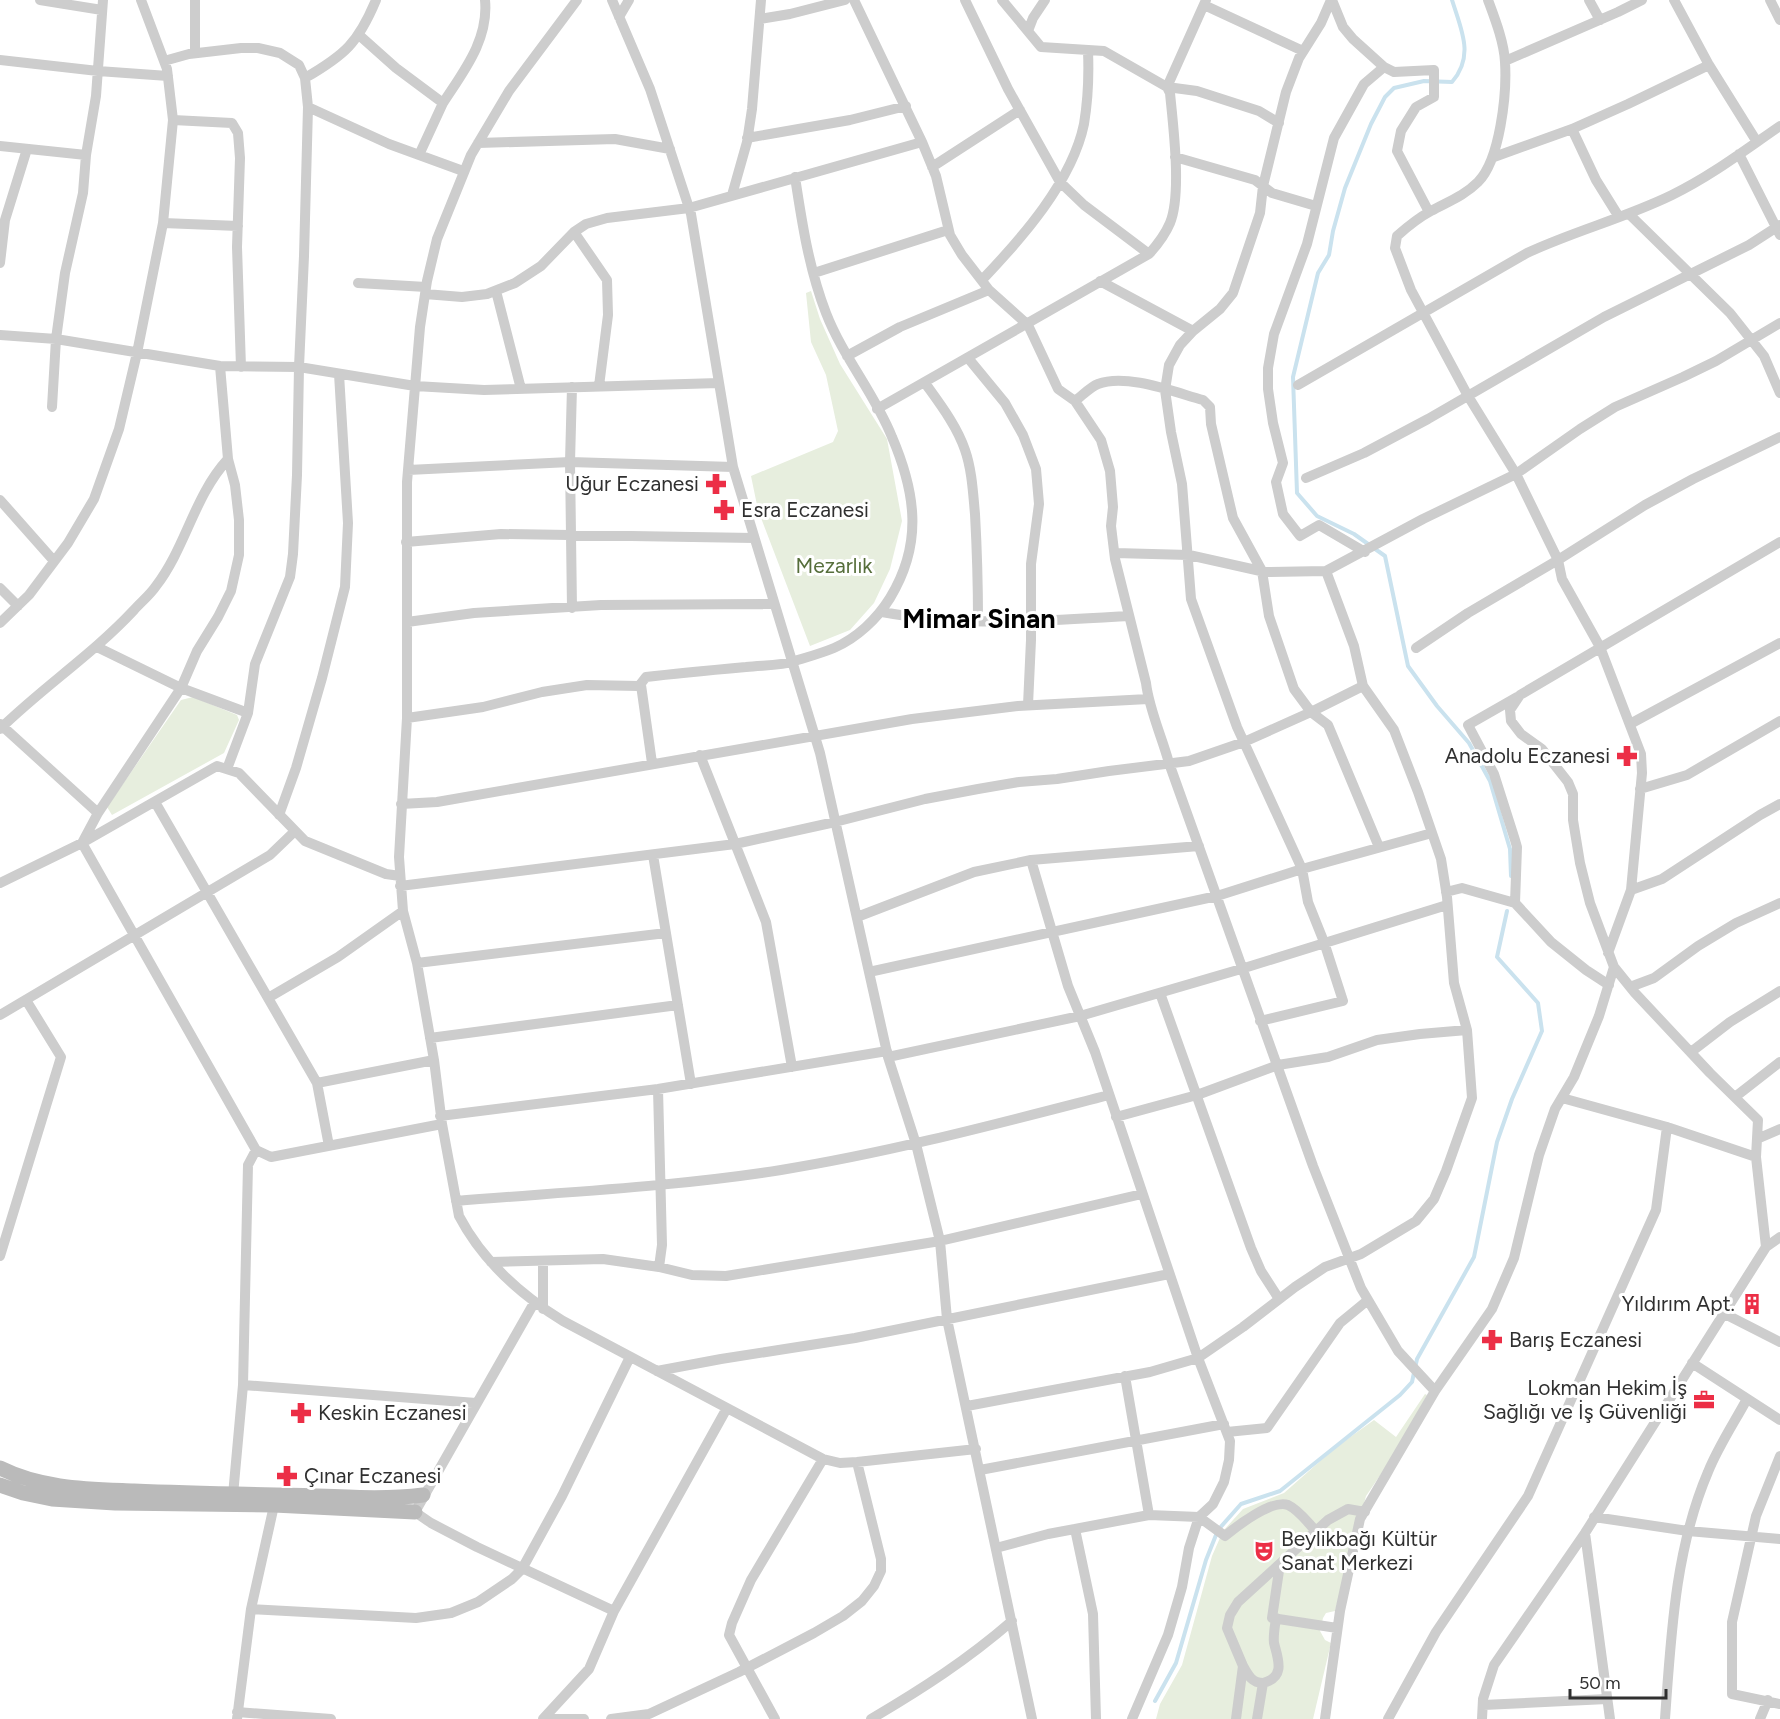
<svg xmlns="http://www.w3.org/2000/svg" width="1780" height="1719" font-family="Figtree,sans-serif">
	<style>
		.green { fill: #e7eede }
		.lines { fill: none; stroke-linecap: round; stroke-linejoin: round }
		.stream { stroke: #cae2ee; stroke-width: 4 }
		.street { stroke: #cdcdcd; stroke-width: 10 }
		.secondary { stroke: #bababa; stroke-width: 15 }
		.labels { text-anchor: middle; stroke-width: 6; stroke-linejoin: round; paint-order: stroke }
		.poi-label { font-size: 21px; fill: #303030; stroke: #fff; text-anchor: start }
		.park-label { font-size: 21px; fill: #566e3b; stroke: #fff }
		.district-label { font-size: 27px; font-weight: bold; fill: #000; stroke: #fff }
	</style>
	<rect width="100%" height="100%" fill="#fff"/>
	<!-- green -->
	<path class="green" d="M811,291L820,319L840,364L887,439L902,521L890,569L874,603L850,630L810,646L758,510L751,476L833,442L838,431L826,375L811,342L806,293Z
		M193,697L237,715L239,720L224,753L112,815L107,807L181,700Z
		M1425,1394L1427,1395L1396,1452L1366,1496L1335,1611L1326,1613L1323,1618L1320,1631L1325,1640L1331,1643L1313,1719H1156L1160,1704L1182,1665L1212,1556L1223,1531L1243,1509L1284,1493L1335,1448L1374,1420L1396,1437Z"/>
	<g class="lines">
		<!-- stream -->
		<path class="stream" d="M1452,0C1461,29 1475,56 1452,82L1424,81L1394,88L1385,97L1371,124L1345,188L1333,231L1329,255L1318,273L1293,377L1297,493L1317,516L1354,534L1385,556L1408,666L1437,706L1469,743L1490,781L1510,849L1511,876
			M1155,1701L1176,1663L1206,1560L1218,1530L1241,1504L1280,1491L1400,1395L1412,1382L1417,1359L1474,1257L1497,1142L1512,1099L1542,1031L1538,1003L1497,957L1507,911"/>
		<!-- street -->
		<path class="street" d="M40,0L102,10
			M195,0V53
			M577,0L509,91L471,155L437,239L427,281L420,327L407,482V718L399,857L403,911L417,963L434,1060L442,1124L459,1216C482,1260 521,1295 563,1321L823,1459L840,1463L857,1462L976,1449
			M612,0L650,89L691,214L733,467L820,753L888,1057L916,1144L940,1241L947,1319L1032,1719
			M854,0L922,142
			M965,0L1008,89L1060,182L1084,205L1149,254
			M1002,0L1041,47L1104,51L1167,87L1197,91L1259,111L1279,123
			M1332,0L1343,27L1353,39L1384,67
			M1488,0C1495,19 1504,42 1505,62C1507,94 1500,160 1478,182C1464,196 1447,202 1431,211C1418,218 1407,227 1397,236L1395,248L1411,290L1468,396L1516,474L1558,560L1562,579L1600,647L1641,754L1642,773L1631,890L1608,953
			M1589,0L1600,20
			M1674,0L1709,65L1757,142
			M1770,0L1780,20
			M1204,5L1303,51
			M619,17L629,0
			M760,19L790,14L845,0
			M1028,31L1033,18L1045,0
			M359,35L396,68L443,103L419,155
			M0,60L98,71L168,76
			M164,61L189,54L241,48H258L280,53L299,65L305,78L308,107L304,256L299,367L297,475L293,554L290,577L255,664L248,713L227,769
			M1505,61L1618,12L1642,0
			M305,78C345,55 358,43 376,0
			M443,103C463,72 489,40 485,0
			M308,107L389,144L463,171
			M173,120L232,123L238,133L240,158L237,247L241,367
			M1572,129L1596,180L1619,217
			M747,138L850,120L906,106
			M478,143L615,139L670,149
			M0,146L86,155
			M1739,154L1780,235
			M1175,157L1255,180L1272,193L1316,206
			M1494,157L1572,129L1628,104L1709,65
			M932,167L1020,110
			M732,195L747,142L752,109L761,0
			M1629,214L1730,313L1764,356L1780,393
			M163,223L238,226
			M574,232L607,280L608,315L599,386
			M0,263L5,220L27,149
			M814,273L948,230
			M982,280C1021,239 1072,182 1084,124C1088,100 1089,75 1088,51
			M1100,281L1193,331
			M358,283L426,287
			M496,291L521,389
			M425,294L462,297L487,294L515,283L541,266L574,232L586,224L607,218L689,208L922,142L936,176L950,235L962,255L989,290L1028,325L1058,389L1075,401L1101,440L1110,471L1113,507L1111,526L1115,559L1146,683C1149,709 1162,737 1169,763L1313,1166L1361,1288L1398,1351L1435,1391
			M0,335L56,339L220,366L299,367L415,386L484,390L719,383
			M847,356L900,327L989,290
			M968,358L1005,403L1023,435L1036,469L1039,504L1031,564V640L1028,705
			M925,383C940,404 957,426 965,450C972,470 973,493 975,514C977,550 978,585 978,620
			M1298,385L1527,253C1574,231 1625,218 1672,195C1711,176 1745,150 1780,126
			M572,387L570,462L572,608
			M1075,401C1082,396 1090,387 1098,384C1126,373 1174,392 1203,400L1210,407L1211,424L1233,518L1262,571L1269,616L1294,689L1311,712L1328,725L1379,847
			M52,407L56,339L65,273L83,193L86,155L96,96L103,0
			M877,409L1149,254C1158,244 1165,235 1170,223C1182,194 1173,125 1170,93L1167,87L1206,0
			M408,470L570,462L733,467
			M1306,478L1364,453L1428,419L1604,317L1749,245L1780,225
			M0,500L54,561
			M406,542L501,534L754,538
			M1365,552L1319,525L1300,536L1283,514L1276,482L1283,463L1273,423L1268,389V368L1274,334L1307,244L1334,138L1364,84L1384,67L1394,72L1434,70V97L1416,107L1401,131L1397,151L1429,212
			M1115,553L1189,555L1265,572L1326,571L1423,519L1516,474L1580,429L1615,407L1683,377L1716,361L1780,323
			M0,588L18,606
			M882,612C963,627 1047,621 1129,616
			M407,622L474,613L601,605L774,604
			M0,623L29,595L68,543L94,499L119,429L137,353L163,223L173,120L167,69L141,0
			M97,647L181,688L248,713
			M1416,648L1468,613L1558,560L1645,505L1693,479L1780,437
			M641,685L652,763
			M407,718L483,707L542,692L587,685L639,686L646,677C680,673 713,670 746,667C762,665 780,666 795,661C808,657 822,653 834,648C857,638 877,619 890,598C923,544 916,493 892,437C875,394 843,357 826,313C809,269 802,223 795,177
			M0,724L98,813
			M1630,724L1780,643
			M0,729C43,687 93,654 134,610C141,602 150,595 156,586C186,547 194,496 228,459
			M700,755L766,922L792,1067
			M1640,789L1687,775L1780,721
			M155,802L317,1083L329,1146
			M401,804L437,802L912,719L1018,706L1148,699
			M279,815L296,768L322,678L345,587L348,523L339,374
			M82,843L256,1150L271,1157L442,1124
			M82,843L98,813L181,688L197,651L218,617L231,591L239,555V520L235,485L228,459L220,366
			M653,855L691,1084
			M1031,860L1199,846
			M0,883L82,843L217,766L239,773L305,841L386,874L400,876
			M400,886L735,844L835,822L925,799L978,789L1019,782L1057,779L1109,771L1189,761L1244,742L1311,712L1363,686
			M1631,890L1662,879L1760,815L1780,804
			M1446,892L1462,888L1515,903L1551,942L1586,970L1609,985
			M1515,903L1517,847L1515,840L1494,774L1468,725L1517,697
			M857,917L974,872L1031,860L1068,986L1095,1052L1198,1358L1230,1441L1229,1460L1224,1482L1213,1504L1199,1517L1189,1548L1182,1587L1168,1635L1132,1719
			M417,963L666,933
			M869,972L1217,896L1302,869L1432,833
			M1630,987L1654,978L1698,946L1736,923L1780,903
			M1160,993L1251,1248L1261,1271L1279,1299
			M268,998L338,957L403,911
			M0,1015L270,855L295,831
			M1260,1021L1343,1001L1324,942L1308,902L1302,869L1237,727L1191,599L1182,484L1171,432L1165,390L1169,365L1180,345L1193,331L1220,309L1233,293L1260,213L1263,186L1286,92L1299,58L1321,23L1331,0
			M430,1038L678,1005
			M1691,1052L1730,1022L1780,991
			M888,1057L1080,1016L1241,969L1447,905
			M317,1083L434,1060
			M658,1089L662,1245L659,1267
			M1735,1097L1780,1062
			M1562,1098L1667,1127L1756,1157
			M440,1116L658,1089L887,1051
			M1116,1117L1197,1095L1278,1065L1328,1057L1377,1040L1420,1034L1467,1030
			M1757,1139L1780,1129
			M456,1201C564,1192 673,1187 781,1170C892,1152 1000,1123 1109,1095
			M1766,1247L1756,1157L1758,1120L1710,1073L1635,993L1614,967L1590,903L1580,863L1573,820V794L1568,782L1542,749L1521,734L1511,721L1510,710L1520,695L1780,542
			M0,1256L61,1057L26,1000
			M543,1261V1309
			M491,1262L603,1259L659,1267L692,1275L726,1276L940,1241L1142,1194
			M534,1303L415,1512L431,1523L477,1547L614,1611
			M1723,1313L1780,1342
			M1692,1363L1780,1420
			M657,1371L721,1359L855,1338L1169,1274
			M1125,1376L1149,1515
			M243,1385L476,1403
			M967,1406L1150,1372L1198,1358L1243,1327L1295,1287L1325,1267L1361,1254L1416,1221L1434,1199L1446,1171L1472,1098L1467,1030L1454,983L1447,897L1441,859L1418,792L1394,730L1363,686L1354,646L1326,571
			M1227,1432L1267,1428L1340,1323L1368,1300
			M1780,1456L1756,1516L1732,1622V1694L1780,1704
			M980,1470L1224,1424
			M233,1495L243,1385L248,1165L256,1150
			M1594,1517L1688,1531L1780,1539
			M1075,1529L1093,1614L1096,1719
			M1585,1533L1610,1719
			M996,1548L1048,1534L1149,1515L1199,1517L1225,1536C1237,1526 1272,1499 1288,1505C1299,1510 1308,1523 1316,1531
			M1280,1564L1272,1618L1337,1628
			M251,1609L416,1618L451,1613L478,1602L512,1579L522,1569L562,1496L630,1357
			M1243,1666C1248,1675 1252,1683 1263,1683L1257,1719
			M1263,1683C1286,1677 1278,1659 1274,1643C1273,1635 1275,1626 1276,1618
			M1483,1705L1607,1699
			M237,1712L331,1719
			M237,1719L251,1609L275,1501
			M543,1719L589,1669L614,1611L727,1408
			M543,1719H584
			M611,1719L649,1714L739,1672L814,1633L843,1616L862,1601L874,1586L881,1571V1559L857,1462
			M775,1719L729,1635L732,1623L751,1580L823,1459
			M871,1719C922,1689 967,1660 1012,1621
			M1236,1719L1243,1666L1227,1628L1230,1615L1238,1602L1328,1520L1348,1509L1365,1512
			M1325,1719L1340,1611L1360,1519L1435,1391L1492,1309L1514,1258L1539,1155L1555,1109L1574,1077L1599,1016L1614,967
			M1388,1719L1436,1632L1528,1496L1656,1210L1667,1127
			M1482,1719L1483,1699L1494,1665L1585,1533L1766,1247L1780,1237
			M1665,1719C1671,1636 1675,1549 1708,1472C1718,1447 1734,1423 1747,1399
			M1760,1719L1768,1700"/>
		<!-- secondary -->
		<path class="secondary" d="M0,1468C42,1489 88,1489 134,1491C182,1493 229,1494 276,1495C326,1495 374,1501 423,1495
			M0,1485L23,1493L52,1499L115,1503L274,1505L415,1512"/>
	</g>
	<!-- icons -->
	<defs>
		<symbol id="pharmacy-bare" viewBox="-9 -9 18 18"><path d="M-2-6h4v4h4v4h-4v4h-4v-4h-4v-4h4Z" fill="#ec2e46" stroke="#fff" stroke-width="2.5" paint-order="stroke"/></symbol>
		<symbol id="building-bare" viewBox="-9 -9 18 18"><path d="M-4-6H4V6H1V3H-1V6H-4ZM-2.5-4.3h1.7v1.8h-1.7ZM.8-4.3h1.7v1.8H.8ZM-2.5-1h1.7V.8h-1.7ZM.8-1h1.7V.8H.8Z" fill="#ec2e46" stroke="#fff" stroke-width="2.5" paint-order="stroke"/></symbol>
		<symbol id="office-bare" viewBox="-9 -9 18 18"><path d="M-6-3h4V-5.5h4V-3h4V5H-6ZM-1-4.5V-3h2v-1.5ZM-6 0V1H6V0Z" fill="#ec2e46" stroke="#fff" stroke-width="2.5" paint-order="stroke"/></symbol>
		<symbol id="theatre-bare" viewBox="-9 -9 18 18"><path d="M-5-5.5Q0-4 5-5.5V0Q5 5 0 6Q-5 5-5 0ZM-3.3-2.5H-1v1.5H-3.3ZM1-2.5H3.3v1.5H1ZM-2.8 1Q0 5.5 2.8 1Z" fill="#ec2e46" stroke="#fff" stroke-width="2.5" paint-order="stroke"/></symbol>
	</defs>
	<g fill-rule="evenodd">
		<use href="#pharmacy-bare" x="701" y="469" width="30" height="30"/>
		<use href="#pharmacy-bare" x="709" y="495" width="30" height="30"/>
		<use href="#pharmacy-bare" x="1612" y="741" width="30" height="30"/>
		<use href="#building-bare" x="1737" y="1289" width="30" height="30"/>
		<use href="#pharmacy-bare" x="1477" y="1325" width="30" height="30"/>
		<use href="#office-bare" x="1689" y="1385" width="30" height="30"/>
		<use href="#pharmacy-bare" x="286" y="1398" width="30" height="30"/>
		<use href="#pharmacy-bare" x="272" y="1461" width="30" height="30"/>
		<use href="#theatre-bare" x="1249" y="1536" width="30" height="30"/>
	</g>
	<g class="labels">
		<!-- poi labels -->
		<g class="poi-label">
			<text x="699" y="491" text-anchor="end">Uğur Eczanesi</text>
			<text x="741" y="517">Esra Eczanesi</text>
			<text x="1610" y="763" text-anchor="end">Anadolu Eczanesi</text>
			<text x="1735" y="1311" text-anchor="end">Yıldırım Apt.</text>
			<text x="1509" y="1347">Barış Eczanesi</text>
			<text x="1687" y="1395" text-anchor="end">Lokman Hekim İş<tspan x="1687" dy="24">Sağlığı ve İş Güvenliği</tspan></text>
			<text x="318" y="1420">Keskin Eczanesi</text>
			<text x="304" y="1483">Çınar Eczanesi</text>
			<text x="1281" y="1546">Beylikbağı Kültür<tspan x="1281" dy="24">Sanat Merkezi</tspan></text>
		</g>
		<!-- park labels -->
		<g class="park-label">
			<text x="834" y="573">Mezarlık</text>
		</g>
		<!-- district labels -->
		<g class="district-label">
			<text x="979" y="628">Mimar Sinan</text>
		</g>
	</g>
	<!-- scale -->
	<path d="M1570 1689v9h96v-9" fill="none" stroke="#303030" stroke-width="3"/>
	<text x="1579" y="1689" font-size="18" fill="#303030" stroke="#ffffff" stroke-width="4.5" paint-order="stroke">50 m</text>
</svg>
